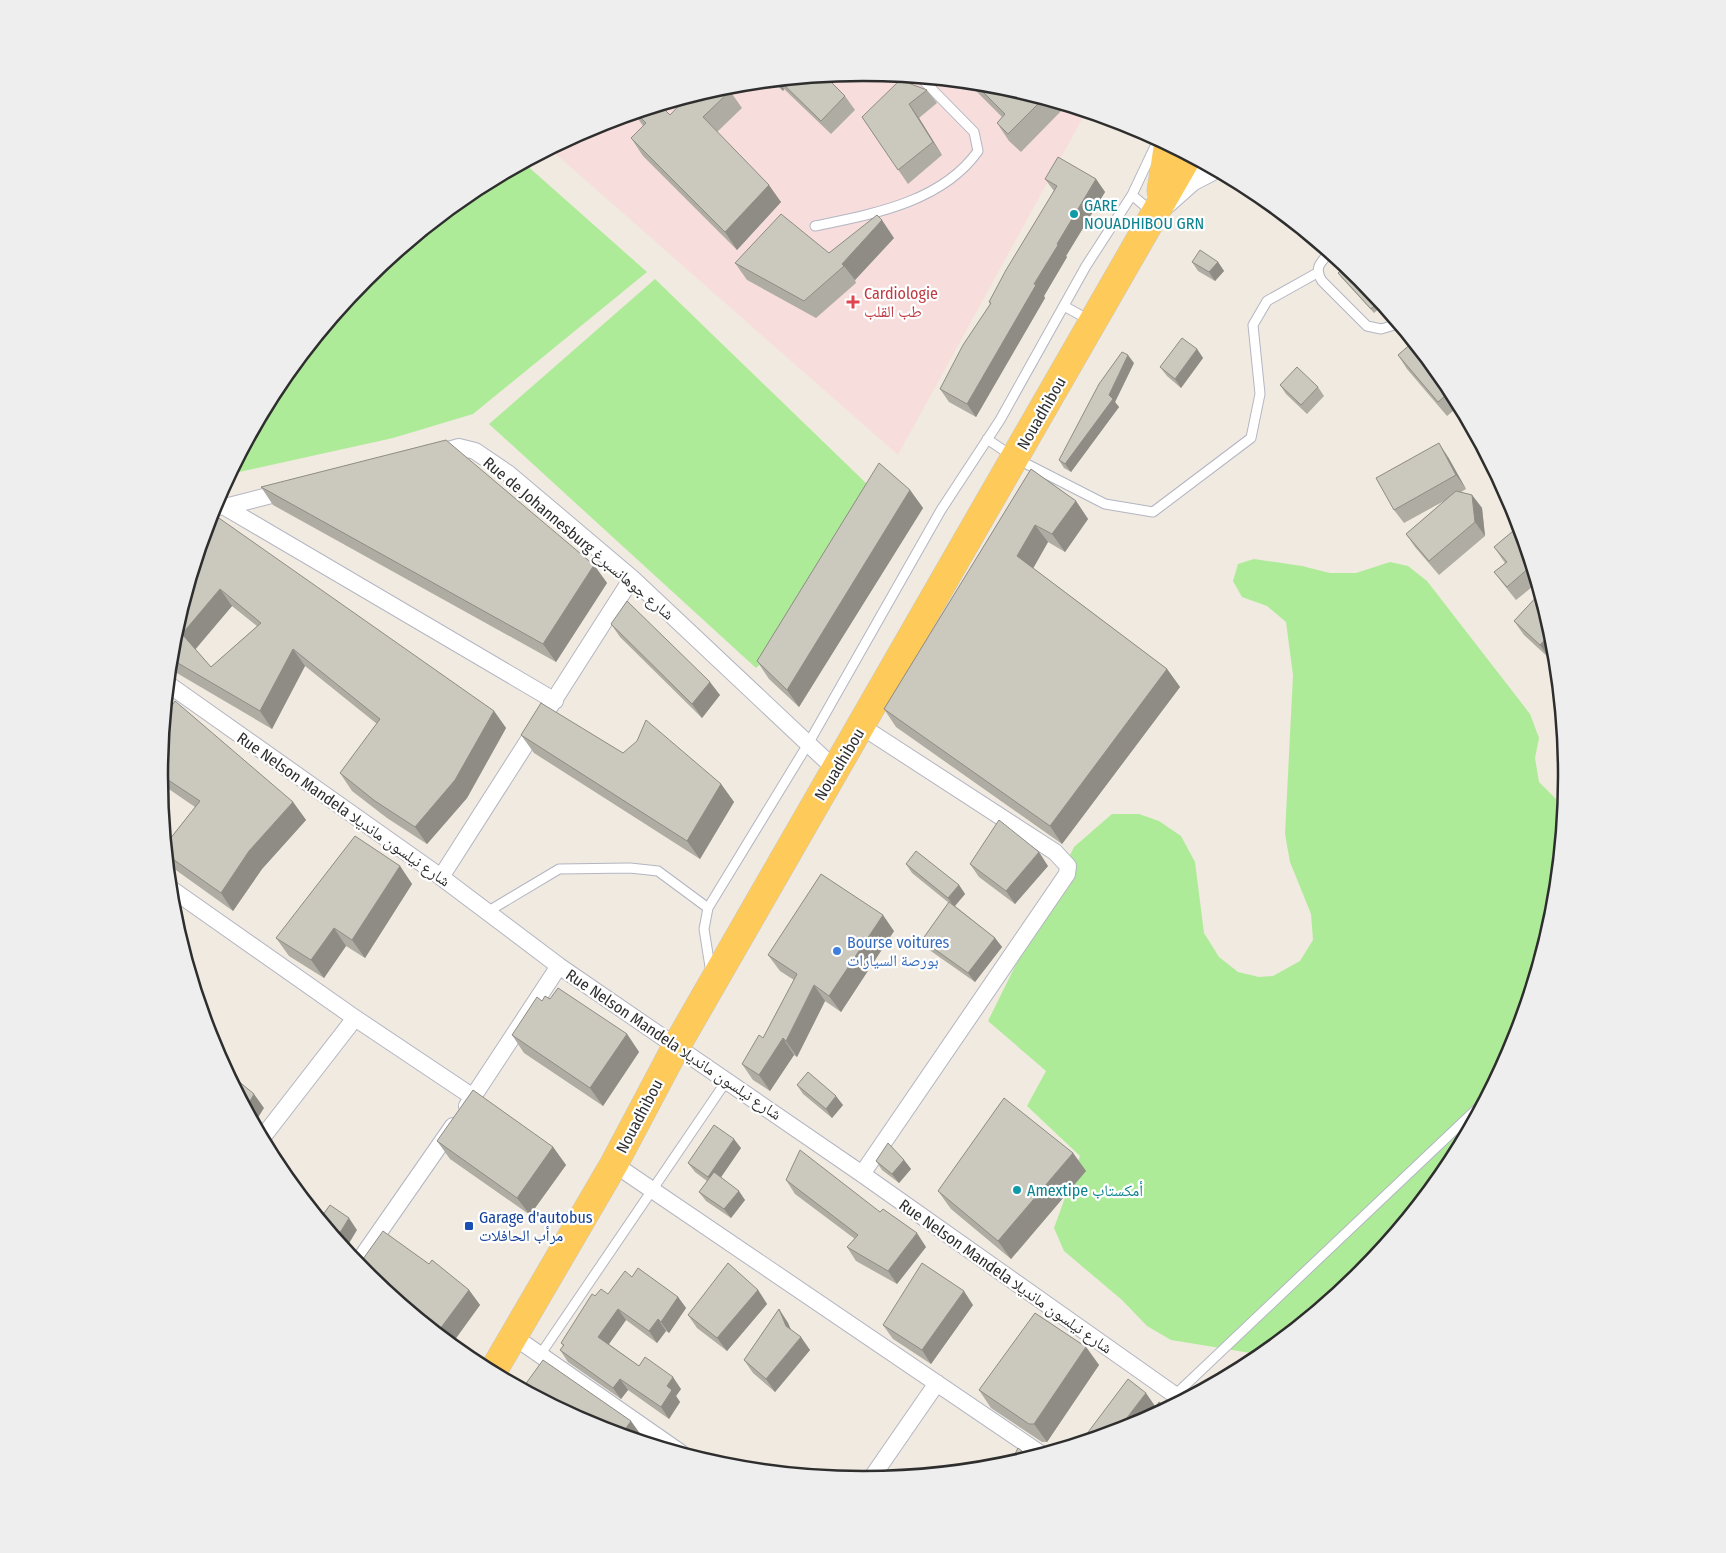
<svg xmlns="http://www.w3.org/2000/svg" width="1726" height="1553" font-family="'Fira Sans Condensed','Noto Naskh Arabic',sans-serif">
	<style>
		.medical { fill: #f7dedd }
		.green { fill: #aeeb98 }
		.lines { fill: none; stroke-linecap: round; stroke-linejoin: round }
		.service-casing { stroke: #b3b5c2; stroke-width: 11 }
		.minor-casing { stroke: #b3b5c2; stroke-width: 18 }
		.secondary-casing { stroke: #b3b5c2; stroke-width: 26 }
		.trunk-casing { stroke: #c9c9c9; stroke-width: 29 }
		.service { stroke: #fff; stroke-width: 9 }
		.minor { stroke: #fff; stroke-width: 16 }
		.secondary { stroke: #fff; stroke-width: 24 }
		.trunk { stroke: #feca59; stroke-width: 28 }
		.wall { fill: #afaca3; fill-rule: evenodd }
		.shaded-wall { fill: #8e8c85 }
		.building { fill: #cbc8be; stroke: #8e8c85; fill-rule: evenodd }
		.culture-dot { fill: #0f9aa8; stroke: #fff; stroke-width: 2 }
		.health-dot { fill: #e0444e; stroke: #fff; stroke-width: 2 }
		.shop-dot { fill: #3f7fe0; stroke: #fff; stroke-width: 2 }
		.transit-dot { fill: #1a4fb4; stroke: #fff; stroke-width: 2 }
		.labels { text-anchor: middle; stroke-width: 4.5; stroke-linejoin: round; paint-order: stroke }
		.culture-label { font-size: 16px; fill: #0d838f; stroke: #fff; text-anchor: start }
		.health-label { font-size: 16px; fill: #be3a42; stroke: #fff; text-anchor: start }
		.street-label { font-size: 16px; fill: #2e2e2e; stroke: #fff }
		.shop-label { font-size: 16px; fill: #366cbe; stroke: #fff; text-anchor: start }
		.transit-label { font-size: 16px; fill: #164399; stroke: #fff; text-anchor: start }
		.rim { fill: none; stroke: #2e2e2e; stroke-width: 2.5 }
	</style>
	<rect width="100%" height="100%" fill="#f0eae0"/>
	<!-- medical -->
	<path class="medical" d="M863,73L1001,86L1086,112L898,455L550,149L594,126L726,86Z"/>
	<!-- green -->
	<path class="green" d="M524,163L647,272L473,414L393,438L230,474L278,385L365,278L472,191Z
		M655,279L868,485L767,658L756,668L489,424Z
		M1254,559L1302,566L1330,573H1356L1390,562L1408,566L1427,581L1530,714L1539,738L1535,758L1539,782L1564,807L1553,914L1513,1046L1448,1168L1361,1275L1263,1355L1171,1340L1147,1326L1122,1300L1064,1251L1054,1228L1080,1156L1027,1106L1046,1071L988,1021L1074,847L1112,814H1139L1159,821L1181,836L1195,862L1204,933L1219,957L1238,972L1259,977L1273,976L1300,961L1313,940L1311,914L1290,862L1285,834L1293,675L1286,622L1267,606L1242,597L1233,581L1238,564Z"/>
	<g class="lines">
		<defs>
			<path id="service" d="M1132,195L1152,212
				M815,226C873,214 942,202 978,151L974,132L921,78
				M1329,253C1320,263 1314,268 1322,281L1367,326L1381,329L1398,324
				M1064,306L1091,321
				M987,439L1015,458L1105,504L1153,512L1251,438L1260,394L1253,325L1267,301L1317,273
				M487,912L559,869L630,868L658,871L708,908
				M711,973L704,929L708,908L808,744L941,510L1000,420L1086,266L1132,195L1157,142
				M540,1355L727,1080
				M1175,1395L1483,1103"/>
			<path id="minor" d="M434,454L459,447L475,451L509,474L632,578L835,769
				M213,506L225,507L287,491
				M225,507L555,701
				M168,684L441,877L559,966L862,1174L1182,1400
				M861,726L1055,852L1068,866L1067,874L862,1174
				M441,877L632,578
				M170,888L355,1018L473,1097
				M467,1106L559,966
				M262,1138L355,1018
				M614,1164L1041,1454
				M357,1264L453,1126
				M513,1336L681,1453
				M870,1480L937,1383"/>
			<path id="secondary" d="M1165,202L1191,179L1212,168"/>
			<path id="trunk" d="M1161,191L1168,145
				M492,1373L614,1164L677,1045L1188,156"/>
		</defs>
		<!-- service casing -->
		<use href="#service" class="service-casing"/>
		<!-- minor casing -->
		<use href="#minor" class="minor-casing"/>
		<!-- secondary casing -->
		<use href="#secondary" class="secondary-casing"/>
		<!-- trunk casing -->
		<use href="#trunk" class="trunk-casing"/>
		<!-- service -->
		<use href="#service" class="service"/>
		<!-- minor -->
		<use href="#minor" class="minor"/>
		<!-- secondary -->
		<use href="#secondary" class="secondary"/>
		<!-- trunk -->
		<use href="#trunk" class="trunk"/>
	</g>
	<!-- wall -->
	<path class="wall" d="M825,76L845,96L855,110L831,134L784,89L783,91L772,81Z
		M968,83L1001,86L1066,106L1021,152L1009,141L997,123L1002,117Z
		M927,90L937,103L919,118L942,155L908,184L862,117Z
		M730,91L742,108L717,132L781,202L737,250L643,156L631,138L643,126L635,114L661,106L670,115Z
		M1045,179H1096L1105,192L1066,256L1067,257L1044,296L1045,298L976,417L949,402L940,389L990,304L989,302L1054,191Z
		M894,238L855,280L856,283L816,318L747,280L735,263L829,253Z
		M1192,262H1218L1224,271L1215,281L1198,271Z
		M1338,273L1361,279L1383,305L1374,313L1342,278Z
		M1197,349L1203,358L1181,388L1167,376L1160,367Z
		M1398,355L1449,386L1459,406L1447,416L1407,369Z
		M1134,363L1115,402L1119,407L1071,472L1064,468L1059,460Z
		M1280,385L1318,387L1324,396L1307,414L1286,394Z
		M1448,457L1466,489L1461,492L1472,495L1482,508L1485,536L1439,575L1415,547L1406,534L1444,501L1404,523L1394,510Z
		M1031,469L1076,501L1088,519L1065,552L1048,542L1033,568L1167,669L1180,687L1062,844L896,727L884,709Z
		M261,487L594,565L607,583L556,662L273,505Z
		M910,490L923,508L799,707L769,679L757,661Z
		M1519,526L1537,583L1516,600L1504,585L1494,572L1505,563L1494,547Z
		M206,530L494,711L506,728L467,798L427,844L387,818L352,791L340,773L377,724L305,666L272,729L170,669L173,639ZM232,606L257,626L211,667L195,649Z
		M1540,593L1550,659L1524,635L1514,621Z
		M611,624L720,695L702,718L620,637Z
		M165,716L293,802L306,820L262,869L233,911L173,868L167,861L166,844L195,807L160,783L159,776Z
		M521,735L623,753L721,784L734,802L700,859L534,753Z
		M906,864L959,885L965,894L955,906L995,938L1002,947L975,982L928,949L922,940L949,903L912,873Z
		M970,864L1048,866L1015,904L979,877Z
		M400,866L412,884L365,958L346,946L324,978L289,956L276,938Z
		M894,931L841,1012L825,1001L797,1057L794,1055L770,1091L753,1080L742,1064L763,1038L794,980L780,971L768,955Z
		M550,999L627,1034L639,1052L603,1106L524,1053L512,1035L542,1001Z
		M797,1085L843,1105L832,1118L803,1094Z
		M437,1141L553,1147L566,1165L530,1215L450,1159Z
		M741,1148L721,1177L745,1200L731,1218L706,1201L699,1192L707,1181L695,1172L688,1163Z
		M1073,1153L1086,1171L1011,1259L951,1209L938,1191Z
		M904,1160L911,1169L899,1183L882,1170L876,1161Z
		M786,1180L926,1247L897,1284L856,1261L847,1247L855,1239L795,1194Z
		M429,1264L469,1290L480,1305L451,1345L365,1274L358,1266Z
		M632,1277L678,1297L686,1308L669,1333L666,1331L657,1343L626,1320L609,1344L639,1366L681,1389L676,1396L680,1402L669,1419L628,1390L621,1399L568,1362L560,1350L563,1346L561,1343L595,1296L608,1294Z
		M758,1290L767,1304L727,1351L697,1328L688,1315Z
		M973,1305L931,1364L893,1339L883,1325Z
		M779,1309L788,1323L791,1330L810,1350L775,1392L753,1373L744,1360Z
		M1086,1347L1099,1365L1047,1442H1042L991,1408L979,1390Z"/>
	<!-- shaded-wall -->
	<path class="shaded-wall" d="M776,81H778L784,89L783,91Z
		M909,104L919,118L942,155L933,142Z
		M1096,179L1105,192L1066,256L1067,257L1044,296L1045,298L976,417L967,404L1057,244Z
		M769,185L781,202L737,250L725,232Z
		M882,220L894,238L855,280L844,266L842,264Z
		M1218,262L1224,271L1215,281L1209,272Z
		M1197,349L1203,358L1181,388L1175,379Z
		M1128,355L1134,363L1115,402L1119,407L1071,472L1065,464L1109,395Z
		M1439,443L1448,457L1466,489L1456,475Z
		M910,490L923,508L799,707L787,690Z
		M1472,495L1482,508L1485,536L1475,522Z
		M1076,501L1088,519L1065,552L1052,534Z
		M1035,525L1048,542L1030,574L1017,556Z
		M594,565L607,583L556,662L543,644Z
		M220,589L232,606L194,651L182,634Z
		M1551,633L1554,639L1555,653L1550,659L1540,645Z
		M293,649L305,666L272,729L260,711Z
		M1167,669L1180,687L1062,844L1050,826Z
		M710,682L720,695L702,718L692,704Z
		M494,711L506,728L467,798L427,844L415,827Z
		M721,784L734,802L700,859L687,841Z
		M293,802L306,820L262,869L233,911L221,893L249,851Z
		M1039,852L1048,866L1015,904L1006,891Z
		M400,866L412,884L365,958L352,940Z
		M959,885L965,894L954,907L948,898Z
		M883,915L894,931L841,1012L829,996Z
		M334,928L346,946L324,978L311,960Z
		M995,938L1002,947L975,982L968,973Z
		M814,985L825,1001L797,1057L786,1041Z
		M627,1034L639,1052L603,1106L590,1088Z
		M783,1038L794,1055L770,1091L759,1075Z
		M254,1094L264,1108L254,1124L246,1108Z
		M836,1096L843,1105L832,1118L826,1109Z
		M734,1139L741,1148L715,1186L708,1177Z
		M553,1147L566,1165L530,1215L517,1198Z
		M1073,1153L1086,1171L1011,1259L998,1241Z
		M904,1160L911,1169L899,1183L892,1174Z
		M739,1191L745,1200L731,1218L724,1209Z
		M349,1218L357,1230L345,1250L336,1239Z
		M917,1233L926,1247L897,1284L888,1271Z
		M469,1290L480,1305L451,1345L437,1333Z
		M758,1290L767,1304L727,1351L717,1338Z
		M964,1291L973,1305L931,1364L922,1350Z
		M678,1297L686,1308L669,1333L661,1322Z
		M618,1309L626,1320L606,1348L598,1337Z
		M779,1309L788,1323L795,1339L786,1326Z
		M658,1319L666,1331L657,1343L649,1331Z
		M801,1337L810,1350L775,1392L766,1379Z
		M1086,1347L1099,1365L1047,1442L1034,1424Z
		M673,1377L681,1389L676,1396L680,1402L669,1419L661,1407L667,1386Z
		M620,1379L628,1390L621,1399L613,1388Z
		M1146,1393L1155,1406L1144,1421L1132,1427L1116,1432Z
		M631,1421L644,1439L642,1442L621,1435Z"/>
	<!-- building -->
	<path class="building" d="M825,76L845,96L821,121L780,81Z
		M900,80L927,90L909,104L933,142L898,170L862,117Z
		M974,83L1001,86L1043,99L1008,134L997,123L1005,114Z
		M725,86L730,91L703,117L769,185L725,232L631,138L646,123L636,113L661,106L670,115L686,98Z
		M1058,157L1096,179L1057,244L1058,245L1034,284L1036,285L967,404L940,389L963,345L991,303L989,302L1006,270L1057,186L1045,179Z
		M781,214L829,253L877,215L882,220L842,264L844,266L804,301L735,263Z
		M1200,250L1218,262L1209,272L1192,262Z
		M1346,266L1361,279L1379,301L1371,309L1338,273Z
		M1182,338L1197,349L1175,379L1160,367Z
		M1413,342L1449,386L1451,391L1438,402L1398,355Z
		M1122,352L1128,355L1109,395L1113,399L1065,464L1059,460L1099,384Z
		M1297,367L1318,387L1301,405L1280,385Z
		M446,440L594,565L543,644L261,487Z
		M1439,443L1456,475L1394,510L1376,478Z
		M879,463L910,490L787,690L757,661Z
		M1031,469L1076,501L1052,534L1035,525L1017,556L1167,669L1050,826L884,709Z
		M1456,491L1472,495L1475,522L1429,561L1406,534Z
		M216,516L494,711L455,780L415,827L375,801L340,773L380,719L293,649L260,711L171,659L173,639L206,530ZM220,589L261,623L211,667L182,634Z
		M1519,526L1531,566L1507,587L1494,572L1507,562L1494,547Z
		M1540,593L1551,633L1540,645L1514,621Z
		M627,601L710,682L692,704L611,624Z
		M175,701L293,802L249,851L221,893L167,855L166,844L200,801L159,774L165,716Z
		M541,703L623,753L637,741L646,720L721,784L687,841L521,735Z
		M999,820L1039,852L1006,891L970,864Z
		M355,836L400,866L352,940L334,928L311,960L276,938Z
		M916,851L959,885L948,898L906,864Z
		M821,874L883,915L829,996L814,985L786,1041L783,1038L759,1075L742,1064L759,1035L763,1038L797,974L768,955Z
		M949,902L995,938L968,973L922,940Z
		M558,988L627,1034L590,1088L512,1035L537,997L542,1001L545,996L550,999Z
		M225,1070L254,1094L246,1108Z
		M808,1072L836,1096L826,1109L797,1085Z
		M473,1090L553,1147L517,1198L437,1141Z
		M1004,1098L1073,1153L998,1241L938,1191Z
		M714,1125L734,1139L708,1177L688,1163Z
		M888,1143L904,1160L892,1174L876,1161Z
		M800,1150L880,1212L883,1209L917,1233L888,1271L847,1247L858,1235L786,1180Z
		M714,1172L739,1191L724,1209L699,1192Z
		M330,1205L349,1218L336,1239L320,1219Z
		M383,1231L429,1264L432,1260L469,1290L437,1333L368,1277L370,1275L358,1266Z
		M728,1263L758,1290L717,1338L688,1315Z
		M922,1263L964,1291L922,1350L883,1325Z
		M638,1268L678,1297L661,1322L658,1319L649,1331L618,1309L598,1337L639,1366L645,1357L673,1377L667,1386L672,1390L661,1407L620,1379L613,1388L560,1350L564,1345L561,1343L592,1294L595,1296L601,1289L608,1294L625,1271L632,1277Z
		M779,1309L786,1326L801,1337L766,1379L744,1360Z
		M1035,1313L1086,1347L1034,1424H1029L979,1390Z
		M543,1360L631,1421L621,1435L593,1427L522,1389Z
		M1128,1379L1146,1393L1116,1432L1080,1443Z
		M1159,1402L1167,1408L1148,1419Z
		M1018,1448L1031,1458L1010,1464Z"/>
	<!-- markers -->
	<g class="culture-dot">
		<circle cx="1074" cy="214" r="5"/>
		<circle cx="1017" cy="1190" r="5"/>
	</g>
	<path class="health-dot" d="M850.5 294.5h5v5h5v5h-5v5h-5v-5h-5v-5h5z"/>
	<circle class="shop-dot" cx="837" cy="951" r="5"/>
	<rect class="transit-dot" x="464" y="1221" width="10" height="10" rx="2.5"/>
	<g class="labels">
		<!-- culture labels -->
		<g class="culture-label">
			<text x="1084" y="211">GARE<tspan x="1084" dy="18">NOUADHIBOU GRN</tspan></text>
			<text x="1027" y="1196">Amextipe أمكستاب</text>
		</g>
		<!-- health labels -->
		<g class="health-label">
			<text x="864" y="299">Cardiologie<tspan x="864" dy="18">طب القلب</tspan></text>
		</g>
		<!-- street labels -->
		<g class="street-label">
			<text transform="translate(1041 413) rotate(-60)" y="6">Nouadhibou</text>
			<text transform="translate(579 538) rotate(40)" y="6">Rue de Johannesburg شارع جوهانسبرغ</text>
			<text transform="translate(839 764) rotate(-59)" y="6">Nouadhibou</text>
			<text transform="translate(344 809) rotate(35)" y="6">Rue Nelson Mandela شارع نيلسون مانديلا</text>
			<text transform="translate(674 1044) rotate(34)" y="6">Rue Nelson Mandela شارع نيلسون مانديلا</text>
			<text transform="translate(639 1116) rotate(-62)" y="6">Nouadhibou</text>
			<text transform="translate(1006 1276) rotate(35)" y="6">Rue Nelson Mandela شارع نيلسون مانديلا</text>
		</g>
		<!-- shop labels -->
		<g class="shop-label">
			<text x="847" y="948">Bourse voitures<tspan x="847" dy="18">بورصة السيارات</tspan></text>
		</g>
		<!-- transit labels -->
		<g class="transit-label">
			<text x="479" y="1223">Garage d'autobus<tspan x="479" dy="18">مرأب الحافلات</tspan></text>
		</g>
	</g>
	<!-- crop -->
	<path d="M0 0H1726V1553H0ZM168 776a695 695 0 1 1 1390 0a695 695 0 1 1-1390 0Z" fill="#eee" fill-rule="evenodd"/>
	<path class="rim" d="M168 776a695 695 0 1 1 1390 0a695 695 0 1 1-1390 0Z"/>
</svg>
